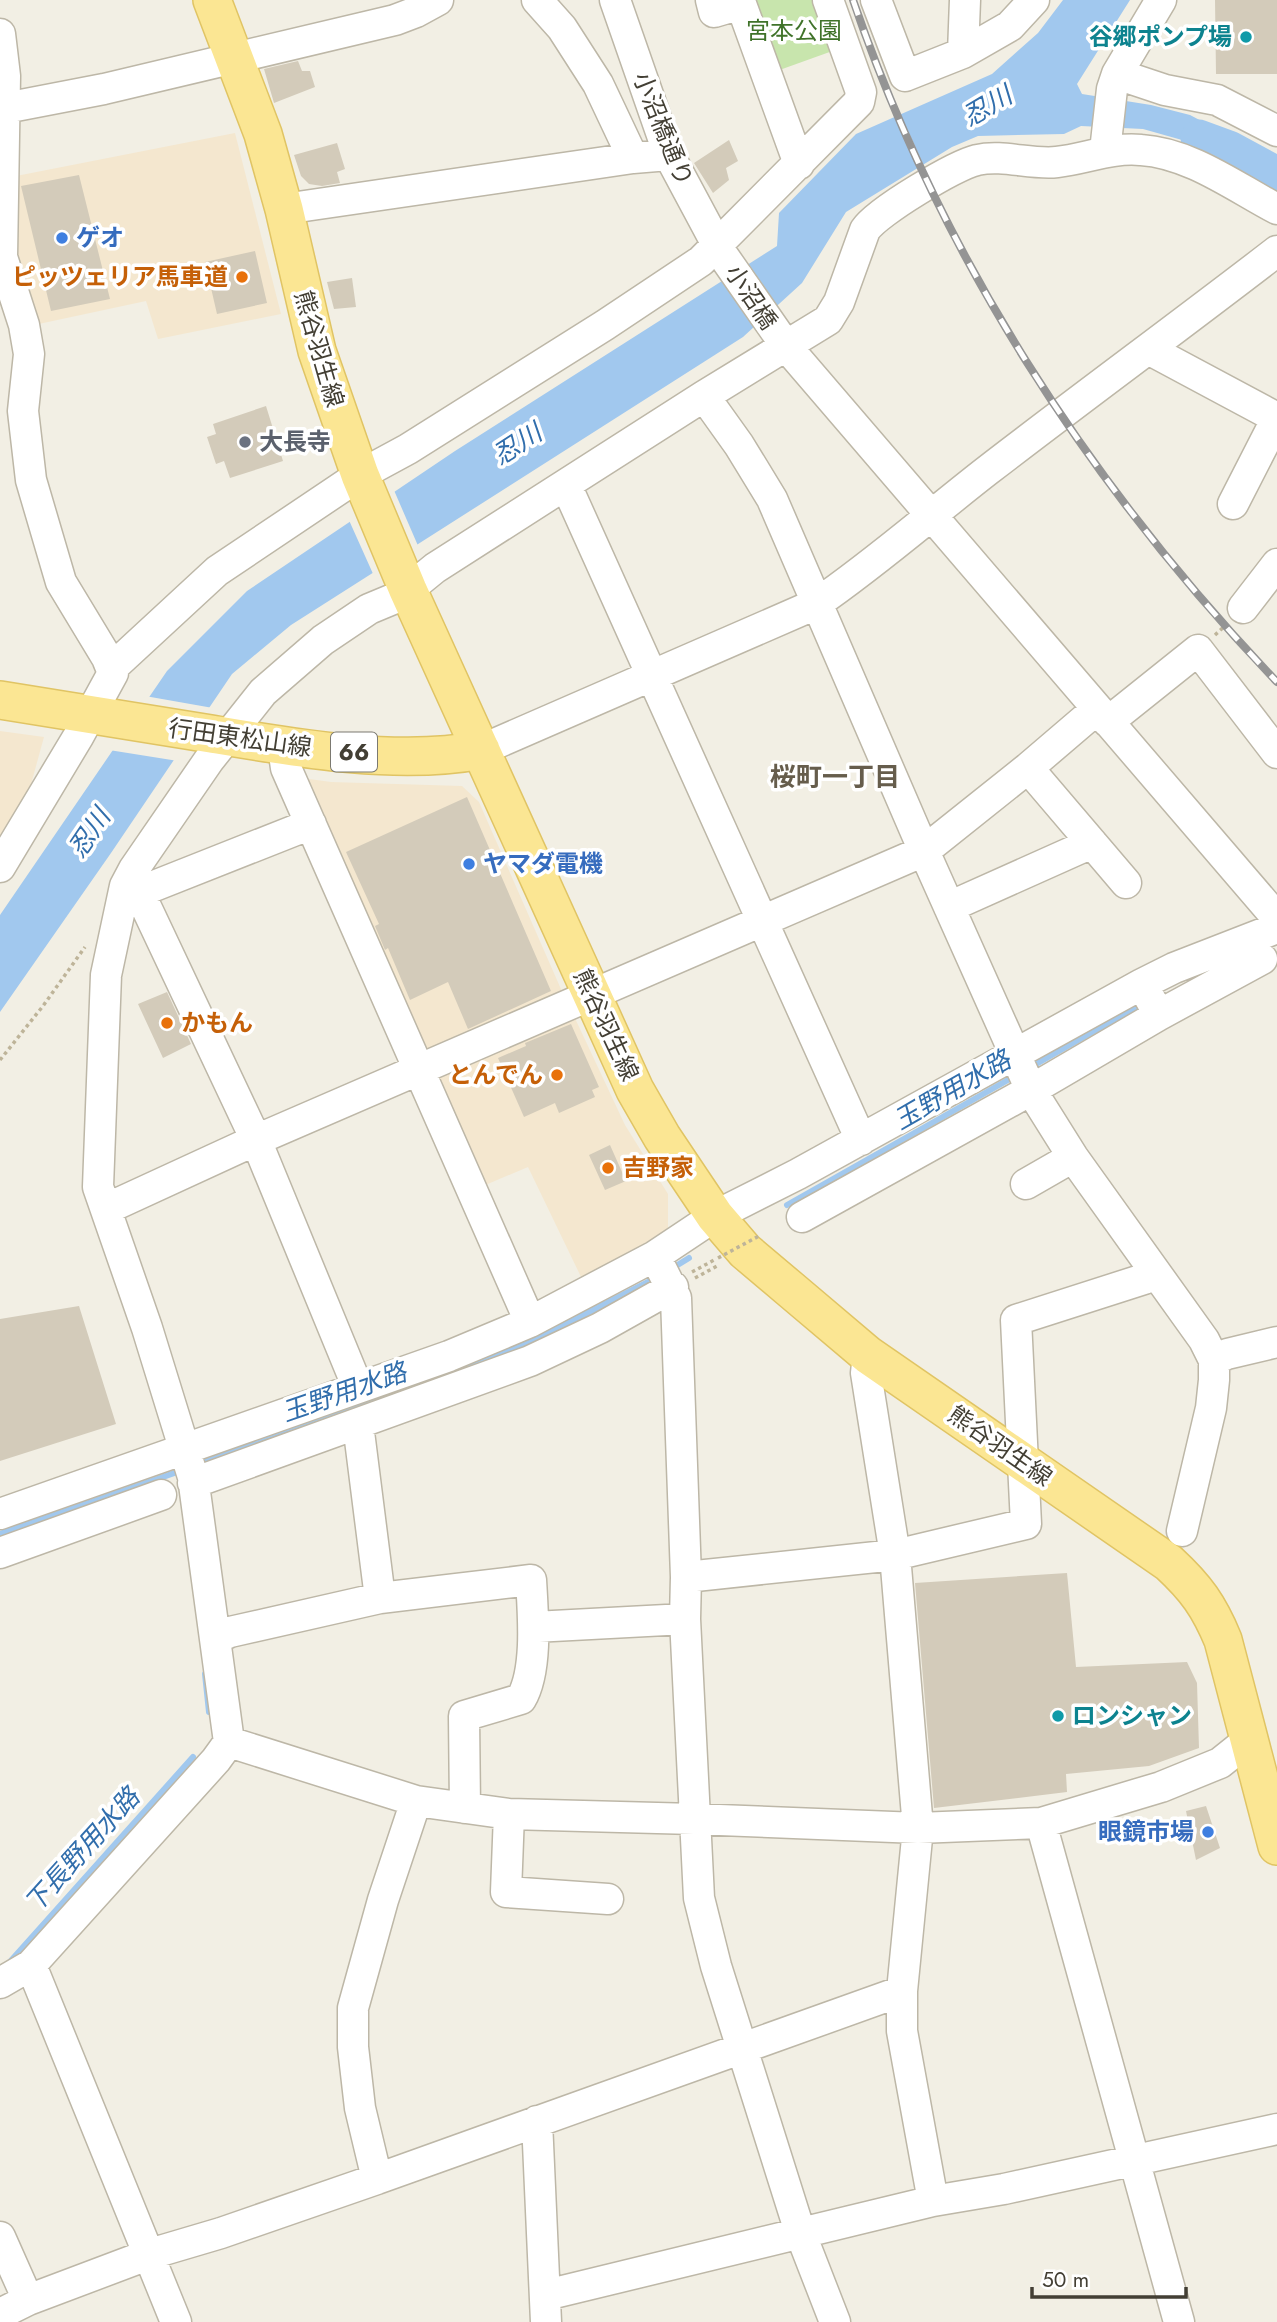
<svg xmlns="http://www.w3.org/2000/svg" width="1277" height="2322" font-family="Jost,'Noto Sans JP',sans-serif">
	<style>
		.commercial { fill: #f4e7cf }
		.green { fill: #c8e5ad }
		.water { fill: #a1c8ee }
		.pier { fill: #f2efe4 }
		.lines { fill: none; stroke-linecap: round; stroke-linejoin: round }
		.stream { stroke: #a1c8ee; stroke-width: 6 }
		.river { stroke: #a1c8ee; stroke-width: 37 }
		.building { fill: #d3cbba }
		.minor-casing { stroke: #bdb7a7; stroke-width: 33 }
		.major-casing { stroke: #e0c464; stroke-width: 40 }
		.path { stroke: #beb499; stroke-width: 3.5; stroke-dasharray: 3.5 3.5; stroke-linecap: butt }
		.minor { stroke: #fff; stroke-width: 30 }
		.major { stroke: #fbe693; stroke-width: 37 }
		.rail-casing { stroke: #949494; stroke-width: 8 }
		.rail { stroke: #fff; stroke-width: 5; stroke-dasharray: 16; stroke-linecap: butt }
		.path-bridge { stroke: #beb499; stroke-width: 3.5; stroke-dasharray: 3.5 3.5; stroke-linecap: butt }
		.culture-dot { fill: #0f9aa8; stroke: #fff; stroke-width: 2.5 }
		.shop-dot { fill: #3f7fe0; stroke: #fff; stroke-width: 2.5 }
		.food-dot { fill: #e8710a; stroke: #fff; stroke-width: 2.5 }
		.worship-dot { fill: #6b7280; stroke: #fff; stroke-width: 2.5 }
		.labels { text-anchor: middle; stroke-width: 7; stroke-linejoin: round; paint-order: stroke }
		.shield { fill: #fff; stroke: #7b7971; stroke-width: 2 }
		.shield-label { font-size: 23px; font-weight: bold; fill: #433f34 }
		.park-label { font-size: 24px; fill: #40732a; stroke: #fff }
		.culture-label { font-size: 24px; font-weight: bold; fill: #0d838f; stroke: #fff; text-anchor: end }
		.street-label { font-size: 24px; fill: #433f34; stroke: #fff }
		.shop-label { font-size: 24px; font-weight: bold; fill: #366cbe; stroke: #fff; text-anchor: start }
		.food-label { font-size: 24px; font-weight: bold; fill: #c56008; stroke: #fff; text-anchor: end }
		.worship-label { font-size: 24px; font-weight: bold; fill: #5b616d; stroke: #fff; text-anchor: start }
		.water-label { font-size: 26px; font-style: italic; fill: #316eac; stroke: #fff }
		.neighbourhood-label { font-size: 26px; font-weight: bold; fill: #665d4c; stroke: #fff }
	</style>
	<rect width="100%" height="100%" fill="#f2efe4"/>
	<!-- commercial -->
	<path class="commercial" d="M235,133L281,314L158,339L146,301L34,325L14,270L11,177Z
		M0,731L44,737L22,817L0,854Z
		M302,778L331,782L462,786L479,802L564,996L429,1056Z
		M573,1014L625,1125L668,1194V1234L582,1279L528,1167L483,1186L432,1075Z"/>
	<!-- green -->
	<path class="green" d="M749,0H821L838,49L774,72Z"/>
	<!-- water -->
	<path class="water" d="M1063,0H1130L1077,84L1082,94L1151,105L1190,115L1228,135V144L1245,157L1220,152L1217,156L1182,140L1143,129L1081,126L1064,134L978,136L952,147L846,212L802,283L743,337L291,625L232,674L111,853L0,1012V915L167,671L247,591L455,451L777,246L779,213L856,134L992,74L1038,33Z"/>
	<!-- pier -->
	<path class="pier" d="M899,111L924,166L918,168L894,113Z
		M393,488L419,548L374,576L348,518Z
		M145,696L213,708L178,761L109,750Z"/>
	<g class="lines">
		<!-- stream -->
		<path class="stream" d="M1031,1067L1136,1007
			M787,1205L1015,1076
			M671,1269L689,1258
			M454,1373L538,1338L656,1278
			M197,1465L411,1389
			M0,1534L183,1470
			M205,1674L209,1712
			M8,1964L193,1757"/>
		<!-- river -->
		<path class="river" d="M1199,138L1229,149L1277,175"/>
	</g>
	<!-- building -->
	<path class="building" d="M1215,0H1277V74H1216Z
		M298,61L302,71H310L315,87L274,103L264,69Z
		M729,140L738,161L726,168L729,180L713,193L694,163Z
		M337,143L345,169L337,172L340,183L322,186L309,184L301,176L294,155Z
		M79,175L110,299L51,311L21,186Z
		M255,251L267,303L217,314L205,262Z
		M352,278L356,307L334,309L327,282Z
		M266,406L283,461L230,478L224,461L216,464L207,437L216,434L213,424Z
		M467,797L551,991L468,1029L448,982L410,1000L388,948L385,950L375,926L379,924L346,852Z
		M167,992L191,1044L163,1058L138,1004Z
		M571,1024L599,1087L592,1090L595,1097L559,1113L555,1103L524,1117L498,1058L526,1046L525,1043Z
		M610,1145L626,1181L605,1190L589,1155Z
		M79,1306L116,1424L0,1461V1319Z
		M1067,1573L1076,1667L1187,1662L1197,1683L1199,1748L1149,1766L1066,1774L1067,1792L934,1808L915,1583Z
		M1206,1806L1220,1848L1196,1860L1186,1811Z"/>
	<g class="lines">
		<defs>
			<path id="minor" d="M537,0L562,28L598,84L633,158
				M615,0L669,155L722,254L786,346L1277,918
				M711,0L714,12L741,4L799,164
				M876,0L905,76L963,53L1010,26L1034,0
				M0,34L5,76L2,257L24,325L29,354L23,411L31,480L61,582L107,658L113,673L78,737L0,867
				M963,53L965,0
				M1117,74L1165,90L1217,100L1277,131
				M0,109L104,89L395,20L416,12L438,0
				M1105,151L1112,89L1117,74L1161,0
				M284,209L633,158L669,155
				M1150,350L1277,418
				M704,396L739,445L772,499L924,851L1031,1090L1073,1157L1204,1340L1214,1360V1380L1211,1408L1182,1531
				M566,485L861,1140
				M1233,504L1277,418
				M1243,608L1277,564
				M112,668L217,571L360,475L408,449L605,325L701,261L859,102L861,92L828,0
				M1108,722L1198,650L1277,753
				M283,747L286,768L530,1322
				M481,750L816,604C876,563 930,515 988,470C1084,396 1181,325 1277,251
				M1028,768L1126,883
				M125,886L139,892L256,1140L358,1388
				M139,892L311,824
				M949,907L1092,843
				M1159,1015L1262,959
				M1026,1184L1073,1157
				M106,1209L256,1140L924,851L1028,768L1097,709
				M802,1217L1031,1090L1159,1015L1142,984
				M655,1256L676,1298L686,1577L685,1619L699,1898L716,1966L800,2232L835,2322
				M868,1355L866,1373L895,1555L918,1828L902,1991V2031L933,2201
				M1214,1360L1227,1354L1277,1342
				M358,1424L380,1598
				M193,1483L530,1361L600,1328L673,1287
				M0,1514L449,1356L530,1322L655,1256L715,1216L798,1174L1142,984L1174,968L1277,928
				M0,1553L161,1495
				M686,1577L895,1555L1026,1524L1016,1320L1144,1279L1156,1273
				M534,1627L685,1619
				M215,1639L230,1632L380,1598L531,1580C533,1614 538,1670 521,1699L464,1716L465,1808
				M229,1742L416,1801L509,1814L694,1819L918,1828L1041,1823L1161,1787L1220,1763L1250,1739
				M509,1814L506,1892L608,1899
				M1041,1823L1179,2322
				M31,1965L176,2322
				M0,1983L31,1965L216,1760L229,1742L193,1477L147,1328L98,1187L106,975L125,886L134,869L209,760L263,692L323,640L369,609L393,599L408,590L435,568L704,396L828,320L839,302L865,230C878,211 954,166 977,160C1003,154 1031,165 1057,162C1085,159 1112,147 1141,150C1190,153 1235,187 1277,209
				M537,2121L546,2322
				M377,2179L902,1991
				M0,2237L28,2300L0,2314
				M546,2295L933,2201L1004,2189L1277,2129
				M28,2300L150,2254L221,2233L377,2179L360,2108L353,2047V2008L383,1900L416,1801"/>
			<path id="major" d="M212,0L263,134L284,209L317,351L360,475L408,590L592,995L635,1090L662,1137L715,1216L745,1251L790,1289L868,1355L1169,1563C1196,1588 1209,1606 1223,1640L1277,1846
				M0,700C70,711 141,723 211,734C295,748 398,766 481,750"/>
		</defs>
		<!-- minor casing -->
		<use href="#minor" class="minor-casing"/>
		<!-- major casing -->
		<use href="#major" class="major-casing"/>
		<!-- path -->
		<path class="path" d="M1215,635L1227,624
			M0,1060L43,1006L85,947
			M692,1272L716,1259
			M695,1278L719,1265"/>
		<!-- minor -->
		<use href="#minor" class="minor"/>
		<!-- major -->
		<use href="#major" class="major"/>
		<defs>
			<path id="rail" d="M853,0C941,257 1090,486 1277,682"/>
		</defs>
		<!-- rail casing -->
		<use href="#rail" class="rail-casing"/>
		<!-- rail -->
		<use href="#rail" class="rail"/>
		<!-- path-bridge -->
		<path class="path-bridge" d="M718,1258L759,1236"/>
	</g>
	<!-- markers -->
	<g class="culture-dot">
		<circle cx="1246" cy="37" r="7"/>
		<circle cx="1058" cy="1716" r="7"/>
	</g>
	<g class="shop-dot">
		<circle cx="62" cy="238" r="7"/>
		<circle cx="469" cy="864" r="7"/>
		<circle cx="1208" cy="1832" r="7"/>
	</g>
	<g class="food-dot">
		<circle cx="242" cy="277" r="7"/>
		<circle cx="167" cy="1023" r="7"/>
		<circle cx="557" cy="1075" r="7"/>
		<circle cx="608" cy="1168" r="7"/>
	</g>
	<circle class="worship-dot" cx="245" cy="442" r="7"/>
	<g class="labels">
		<!-- shield labels -->
		<rect class="shield" x="331" y="732.5" width="46" height="39" rx="5"/>
		<g class="shield-label">
			<text x="354" y="760">66</text>
		</g>
		<!-- park labels -->
		<g class="park-label">
			<text x="794" y="39">宮本公園</text>
		</g>
		<!-- culture labels -->
		<g class="culture-label">
			<text x="1232" y="45">谷郷ポンプ場</text>
			<text x="1072" y="1724" text-anchor="start">ロンシャン</text>
		</g>
		<!-- street labels -->
		<g class="street-label">
			<text transform="translate(663 129) rotate(68)" y="8">小沼橋通り</text>
			<text transform="translate(751 297) rotate(56)" y="8">小沼橋</text>
			<text transform="translate(319 349) rotate(74)" y="8">熊谷羽生線</text>
			<text transform="translate(240 738) rotate(8)" y="8">行田東松山線</text>
			<text transform="translate(606 1025) rotate(65)" y="8">熊谷羽生線</text>
			<text transform="translate(1000 1446) rotate(35)" y="8">熊谷羽生線</text>
		</g>
		<!-- shop labels -->
		<g class="shop-label">
			<text x="76" y="246">ゲオ</text>
			<text x="483" y="872">ヤマダ電機</text>
			<text x="1194" y="1840" text-anchor="end">眼鏡市場</text>
		</g>
		<!-- food labels -->
		<g class="food-label">
			<text x="228" y="285">ピッツェリア馬車道</text>
			<text x="181" y="1031" text-anchor="start">かもん</text>
			<text x="543" y="1083">とんでん</text>
			<text x="622" y="1176" text-anchor="start">吉野家</text>
		</g>
		<!-- worship labels -->
		<g class="worship-label">
			<text x="259" y="450">大長寺</text>
		</g>
		<!-- water labels -->
		<g class="water-label">
			<text transform="translate(987 106) rotate(-31)" y="9">忍川</text>
			<text transform="translate(517 444) rotate(-33)" y="9">忍川</text>
			<text transform="translate(89 833) rotate(-56)" y="9">忍川</text>
			<text transform="translate(952 1090) rotate(-30)" y="9">玉野用水路</text>
			<text transform="translate(344 1392) rotate(-19)" y="9">玉野用水路</text>
			<text transform="translate(82 1850) rotate(-48)" y="9">下長野用水路</text>
		</g>
		<!-- neighbourhood labels -->
		<g class="neighbourhood-label">
			<text x="835" y="786">桜町一丁目</text>
		</g>
	</g>
	<!-- scale -->
	<path d="M1032 2287v10h154v-10" fill="none" stroke="#433f34" stroke-width="3.5"/>
	<text x="1042" y="2287" font-size="21" fill="#433f34" stroke="#ffffff" stroke-width="5" paint-order="stroke">50 m</text>
</svg>
